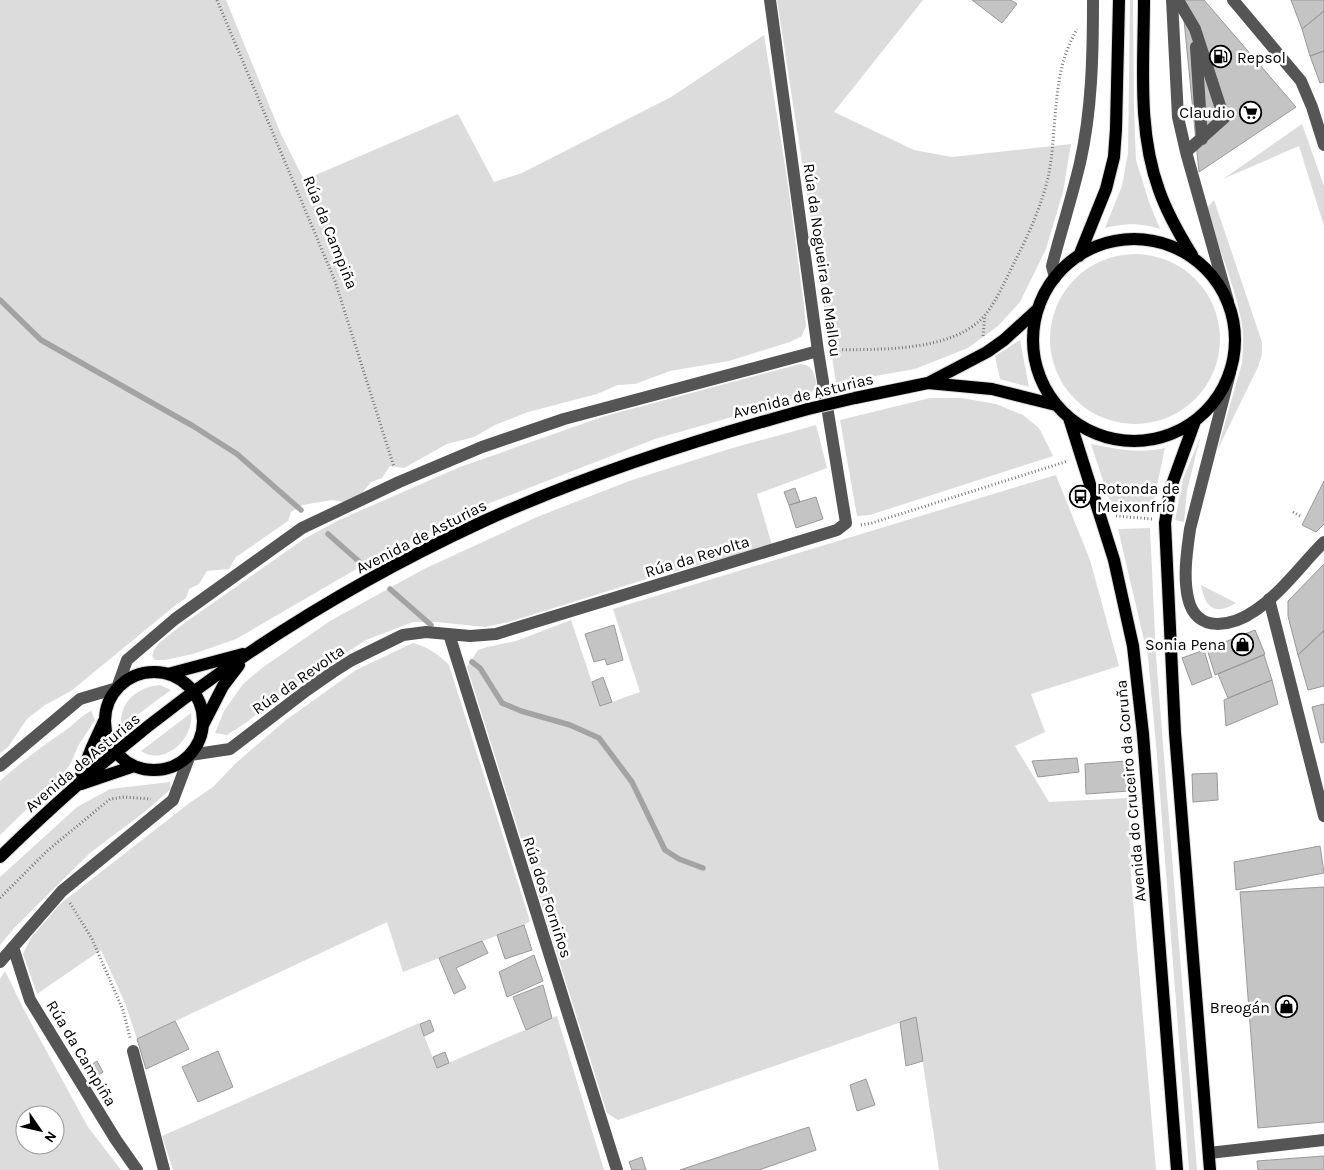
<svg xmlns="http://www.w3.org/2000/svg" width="1324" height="1170" font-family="Karla,sans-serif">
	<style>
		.green { fill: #dcdcdc; fill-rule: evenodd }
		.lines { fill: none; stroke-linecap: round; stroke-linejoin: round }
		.stream { stroke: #a3a3a3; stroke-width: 5.5 }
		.building { fill: #c4c4c4; stroke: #999 }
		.major-casing { stroke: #dbdbdb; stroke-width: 14 }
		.path { stroke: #777; stroke-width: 3; stroke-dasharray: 1 2.5; stroke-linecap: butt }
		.minor { stroke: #555; stroke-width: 12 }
		.major { stroke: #000; stroke-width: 12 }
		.major-bridge-casing { stroke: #dbdbdb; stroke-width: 14; stroke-linecap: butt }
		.major-bridge { stroke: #000; stroke-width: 12 }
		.labels { text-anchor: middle; stroke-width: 5; stroke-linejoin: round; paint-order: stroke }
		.poi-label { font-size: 16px; fill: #000; stroke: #fff; text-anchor: end }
		.street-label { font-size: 16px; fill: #000; stroke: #fff }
	</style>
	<rect width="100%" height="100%" fill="#fff"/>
	<!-- green -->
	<path class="green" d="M0,0H226L281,134L304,180L458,114L494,182L522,173L671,97L764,35L787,178L804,306L806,326L802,336L790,342L729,361L670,371L635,384L618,385L597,394L528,412L495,425L474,437L447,444L404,468L390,466L382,478L371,482L362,493L344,502L332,500L303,505L291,512L288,521L236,557L229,569L207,571L199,584L189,589L186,598L177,604L71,691L45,705L27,719L8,747L0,753Z
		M777,0H923L834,112L914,150L952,157L1071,144L1063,192L1046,249L1020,302L998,326L968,348L915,369L836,383Z
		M1130,0H1133L1134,110L1136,160L1149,202L1160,229C1139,223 1127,223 1105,228L1122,186L1128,153Z
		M1302,124L1324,186V226L1299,146L1223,179Z
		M1214,200L1262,342V354L1258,367L1217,451L1242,363C1243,350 1244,336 1242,324C1235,285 1218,247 1206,209Z
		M1050 339a85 85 0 1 1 170 0a85 85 0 1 1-170 0Z
		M1020,340L1029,387L1000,379L995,356Z
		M800,364C814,365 814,374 817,385L813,391L802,397L655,439L482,506L384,553L236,639L193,654L165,660H155L152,656L154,650L158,644L183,624L304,539L339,520L460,467L605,416Z
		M930,398H962L996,404L1023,415L1039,428L1053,456L870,515L857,516L840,420Z
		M816,425L827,468L757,494L772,545L640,581L509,622L485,627L436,622H413L366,640L281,695L247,722L227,735L215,733L224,711L243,684L262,668L330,621L424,569L537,517L629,481L729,449Z
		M1200,438L1187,491L1184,522L1175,520L1183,479Z
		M1091,444C1116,449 1140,454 1165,448L1152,509L1111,505Z
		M1056,475L1090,560L1119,666L1031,694L1045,732L1015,746L1049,802L1128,798L1131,876L1156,1170H939L916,1017L618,1120L607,1113L467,667L478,650L487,647L516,641L571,620L600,706L640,692L613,609Z
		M1150,528L1156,656L1197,1170H1189L1157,756L1148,657L1118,529Z
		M1201,585L1236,603C1215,616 1205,608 1201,585Z
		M413,643C428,647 438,654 449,665L530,921L524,925L403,972L387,922L137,1039L125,1003L101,950L37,994L23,954L31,938L60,904L188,804L213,787L236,763L286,720L356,670Z
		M160,685L171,690L121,727C119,702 137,687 160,685Z
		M91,711L95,720L78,746L71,763L62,775L0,835V781C20,763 41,747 63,732C73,726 80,716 91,711Z
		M191,713C195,738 164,767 141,751Z
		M170,782L171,789L147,810L90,853L14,928L0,945V877L77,807L110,789Z
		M5,971L23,1008L88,1127L121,1170H0V979ZM25,1115H55V1145H25Z
		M557,1016L604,1170H173L162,1136L419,1023L437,1068Z"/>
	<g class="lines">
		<!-- stream -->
		<path class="stream" d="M0,300L41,340L193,426L237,454L301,510
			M328,534L363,565
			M390,589L431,625
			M472,662L480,668L502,703L521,711L570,725L599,738L632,782L665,850L679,859L703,868"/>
	</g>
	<!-- building -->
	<path class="building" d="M972,0H1011L1017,4L1002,23Z
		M1182,0H1204L1296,107L1199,172Z
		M1291,0H1324V11L1302,29Z
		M1324,11V51L1310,56L1302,29Z
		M1324,51V82L1320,83L1310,56Z
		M1324,481V524L1316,532L1302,525Z
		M795,488L800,502L789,505L784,492Z
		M816,497L823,519L796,528L789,505Z
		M1324,564V630L1298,655L1288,616V601Z
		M614,625L623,660L607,665L605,659L594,662L585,634Z
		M1255,630L1265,654L1215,675L1207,649Z
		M1324,631V686L1308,690L1298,655Z
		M1204,650L1212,677L1192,685L1182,658Z
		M1264,655L1272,680L1228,698L1218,674Z
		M603,677L612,702L600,706L592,682Z
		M1272,680L1278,704L1226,726L1224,700Z
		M1324,704V742L1321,743L1312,707Z
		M1077,758L1079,772L1038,777L1032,761Z
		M1127,761L1129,791L1086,794L1085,764Z
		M1217,773L1218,800L1193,802L1192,774Z
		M1320,846L1324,873L1236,890L1234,862Z
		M1324,887V1122L1258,1128L1240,892Z
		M524,925L532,950L505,959L497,935Z
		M482,941L488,953L456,968L466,988L454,994L439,958Z
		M534,955L543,981L507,997L499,972Z
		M543,985L552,1018L526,1030L513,997Z
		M916,1017L923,1061L906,1066L900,1022Z
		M430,1020L434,1031L424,1036L420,1024Z
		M175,1021L189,1049L146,1069L137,1039Z
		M218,1051L233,1087L198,1102L182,1067Z
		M445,1052L449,1063L437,1068L433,1057Z
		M97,1061L103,1072L91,1080L85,1069Z
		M866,1079L875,1105L857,1111L850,1085Z
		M809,1127L816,1150L759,1170H680Z
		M1324,1156V1170H1258L1257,1161Z
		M642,1157L646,1170H632L629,1162Z"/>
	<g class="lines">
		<defs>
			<path id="major" d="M1144,0C1144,63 1137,130 1159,190C1167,213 1179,234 1192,255
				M1033 340a101 101 0 1 1 202 0a101 101 0 1 1-202 0Z
				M1079,256L1106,189L1114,157L1116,129L1119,0
				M928,383L992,389L1056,405
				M855,398L928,383L987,352L1004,340L1038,309
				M1069,418L1114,560L1133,646L1143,734L1177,1170
				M1195,421L1170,490L1165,523L1175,733L1210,1170
				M105 721a49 49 0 1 1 98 0a49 49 0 1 1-98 0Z
				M168,674L243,654
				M203,725L223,686L239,665
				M78,783L92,747L104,721
				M81,784L134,766
				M0,857C37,821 75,786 115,753C227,660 352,582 484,521C588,474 698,439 808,409"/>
		</defs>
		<!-- major casing -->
		<use href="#major" class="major-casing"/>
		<!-- path -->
		<path class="path" d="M217,0L335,281L394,467
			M983,336L985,315
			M832,350C877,349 954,353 986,314C998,298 1006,279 1015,261C1029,234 1043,202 1049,173C1055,139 1054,104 1061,71C1064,56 1070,42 1077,29
			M1293,512L1302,517
			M1116,516L1152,519
			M861,525L872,523L1068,461
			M0,898L47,851L110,799L124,797L151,799
			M70,903L92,939L123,1010L130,1038"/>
		<!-- minor -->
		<path class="minor" d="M1172,0L1178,117L1186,152L1228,301
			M1178,0L1195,29L1224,118L1186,152
			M1233,0L1301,81L1312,107L1324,145
			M1196,47L1202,139
			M1055,278L1052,266C1061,231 1072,197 1080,163C1092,110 1093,54 1093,0
			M1230,373L1190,529C1187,551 1183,576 1188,598C1196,635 1233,626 1256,610C1282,592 1302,564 1324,542
			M1269,599L1324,816
			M449,634L617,1170
			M0,766L80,699L117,688L127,660L175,619L302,528L399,482L482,447L564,419L818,351
			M13,947L30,1000L116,1140L137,1170
			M0,962L62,891L173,800L190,755L230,749L307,690L333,672L352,660L403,635L426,632L470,636L496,634L837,530L846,523L818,351L770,0
			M133,1051L164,1170
			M1209,1153L1324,1140"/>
		<!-- major -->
		<use href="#major" class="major"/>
		<defs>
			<path id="major-bridge" d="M808,409L855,398"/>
		</defs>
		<!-- major-bridge casing -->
		<use href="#major-bridge" class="major-bridge-casing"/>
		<!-- major-bridge -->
		<use href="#major-bridge" class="major-bridge"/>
	</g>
	<!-- icons -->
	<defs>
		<symbol id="fuel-ring" viewBox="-11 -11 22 22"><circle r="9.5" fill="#fff" stroke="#000" stroke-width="1.5"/><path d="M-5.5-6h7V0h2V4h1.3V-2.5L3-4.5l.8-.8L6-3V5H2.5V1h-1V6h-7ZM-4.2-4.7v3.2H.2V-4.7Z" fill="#000"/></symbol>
		<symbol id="supermarket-ring" viewBox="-11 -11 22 22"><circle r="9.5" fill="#fff" stroke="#000" stroke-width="1.5"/><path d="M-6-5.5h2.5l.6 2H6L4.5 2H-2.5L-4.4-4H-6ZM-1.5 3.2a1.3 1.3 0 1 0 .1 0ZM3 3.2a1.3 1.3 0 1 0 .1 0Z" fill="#000"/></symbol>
		<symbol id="bus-ring" viewBox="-11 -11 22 22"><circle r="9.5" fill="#fff" stroke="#000" stroke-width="1.5"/><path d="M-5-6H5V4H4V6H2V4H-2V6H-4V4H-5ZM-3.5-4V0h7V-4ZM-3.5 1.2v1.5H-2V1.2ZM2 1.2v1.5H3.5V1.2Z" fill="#000"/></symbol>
		<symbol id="shop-ring" viewBox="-11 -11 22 22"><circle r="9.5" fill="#fff" stroke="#000" stroke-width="1.5"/><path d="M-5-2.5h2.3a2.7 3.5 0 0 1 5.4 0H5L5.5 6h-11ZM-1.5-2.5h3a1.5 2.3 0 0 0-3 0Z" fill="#000"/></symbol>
	</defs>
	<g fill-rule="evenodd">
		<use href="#fuel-ring" x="1208" y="44" width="25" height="25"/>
		<use href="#supermarket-ring" x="1238" y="100" width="25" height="25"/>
		<use href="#bus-ring" x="1068" y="484" width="25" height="25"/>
		<use href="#shop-ring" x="1230" y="632" width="25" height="25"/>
		<use href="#shop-ring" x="1274" y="994" width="25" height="25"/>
	</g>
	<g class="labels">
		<!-- poi labels -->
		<g class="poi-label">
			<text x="1237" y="63" text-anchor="start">Repsol</text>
			<text x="1235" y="118">Claudio</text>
			<text x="1097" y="494" text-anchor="start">Rotonda de<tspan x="1097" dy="18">Meixonfrío</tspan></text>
			<text x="1226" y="650">Sonia Pena</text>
			<text x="1270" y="1013">Breogán</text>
		</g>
		<!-- street labels -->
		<g class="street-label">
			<text transform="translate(331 232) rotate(68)" y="6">Rúa da Campiña</text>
			<text transform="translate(823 260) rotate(82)" y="6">Rúa da Nogueira de Mallou</text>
			<text transform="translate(803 395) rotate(-14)" y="6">Avenida de Asturias</text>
			<text transform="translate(421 536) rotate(-27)" y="6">Avenida de Asturias</text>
			<text transform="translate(697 556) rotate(-17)" y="6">Rúa da Revolta</text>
			<text transform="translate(298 679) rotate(-35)" y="6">Rúa da Revolta</text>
			<text transform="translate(82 762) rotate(-40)" y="6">Avenida de Asturias</text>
			<text transform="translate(1130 791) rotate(-95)" y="6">Avenida do Cruceiro da Coruña</text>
			<text transform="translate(548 897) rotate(72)" y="6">Rúa dos Forniños</text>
			<text transform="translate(82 1053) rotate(59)" y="6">Rúa da Campiña</text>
		</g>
	</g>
	<!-- north arrow -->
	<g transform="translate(40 1130) rotate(124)"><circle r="24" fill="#ffffff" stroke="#999999"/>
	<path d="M0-4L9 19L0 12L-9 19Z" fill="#000000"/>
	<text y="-8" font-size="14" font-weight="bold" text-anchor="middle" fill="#000000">N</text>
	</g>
</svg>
